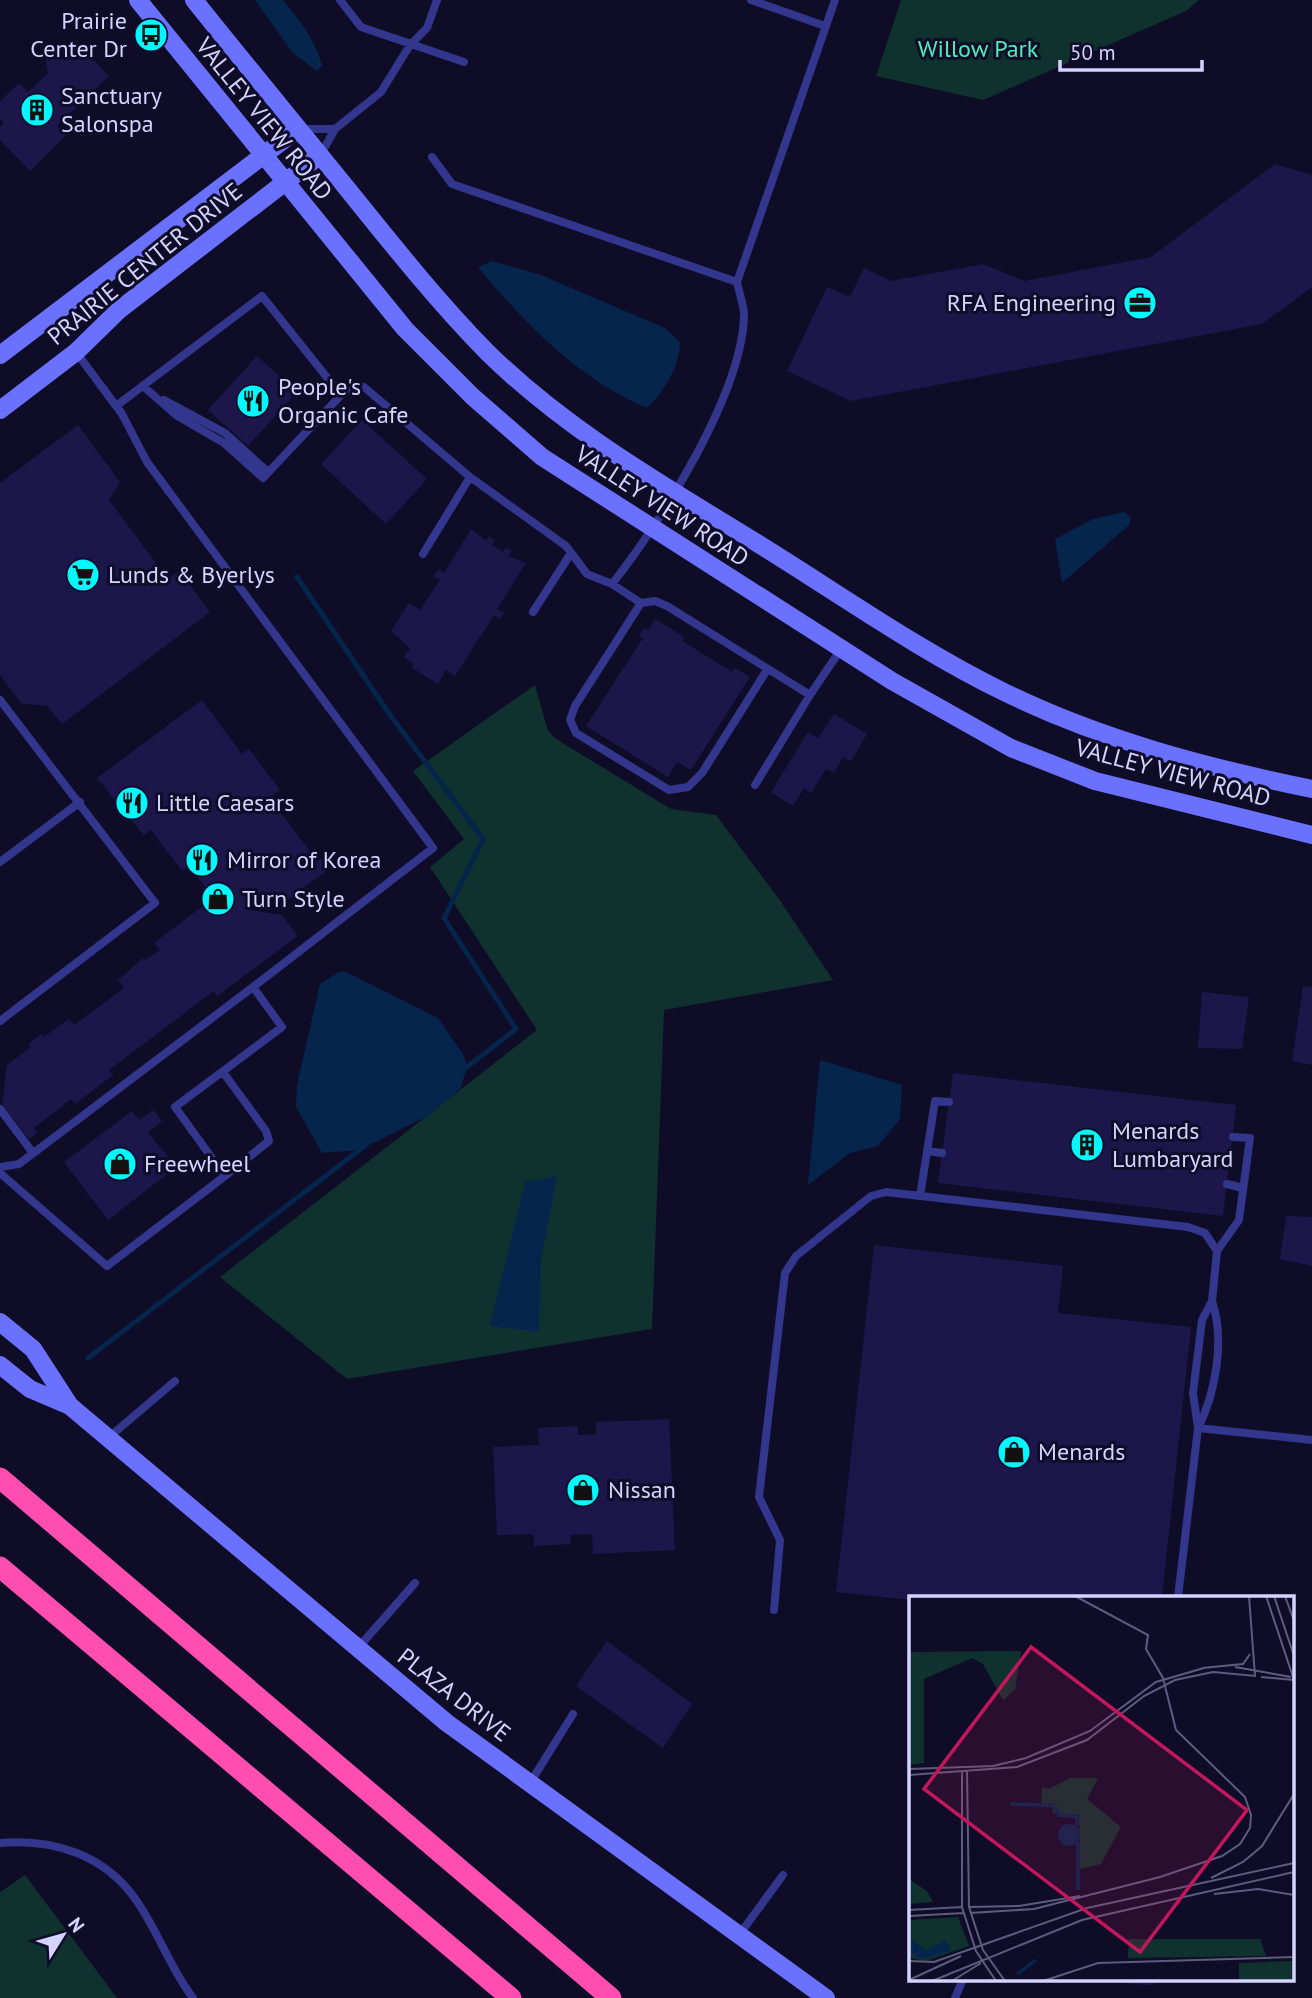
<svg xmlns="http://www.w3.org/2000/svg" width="1312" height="1998" font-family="'PT Sans',sans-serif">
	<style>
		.green { fill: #0f322e }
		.water { fill: #06254d }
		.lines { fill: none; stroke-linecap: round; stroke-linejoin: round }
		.stream { stroke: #06254d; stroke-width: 5 }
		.building { fill: #1d164b }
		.lane { stroke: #32368c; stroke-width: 8 }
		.secondary { stroke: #6a71ff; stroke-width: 18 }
		.highway { stroke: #ff4eb0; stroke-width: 21 }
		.labels { text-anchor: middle; stroke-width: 6; stroke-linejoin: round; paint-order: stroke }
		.poi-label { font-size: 24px; fill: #d5d3ff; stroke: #0f0c28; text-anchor: start }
		.park-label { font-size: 24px; fill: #51edba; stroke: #0f0c28 }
		.street-label { font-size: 24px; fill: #d5d3ff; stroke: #0f0c28 }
		.inset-river { fill: none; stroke: #06254d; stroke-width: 3.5 }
		.inset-road { fill: none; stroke: #5e5c7e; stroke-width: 2 }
		.view { fill: #c2185b; fill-opacity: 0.15; stroke: #c2185b; stroke-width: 3.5 }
		.inset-edge { fill: none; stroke: #d5d3ff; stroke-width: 3.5 }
	</style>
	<rect width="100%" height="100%" fill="#0f0c28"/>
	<!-- green -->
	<path class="green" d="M901,0H1199L1186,11L983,100L876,76Z
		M535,685L548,731L556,739L671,809L716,815L781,902L833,980L664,1010L652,1329L347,1379L220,1277L537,1030L430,867L464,839L413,771Z
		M25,1875L117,1998H0V1892Z"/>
	<!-- water -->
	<path class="water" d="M255,0H283C299,20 316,40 322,66L317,71L293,53Z
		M492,261L541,275L665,328L680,342C680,364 664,394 646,408C578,378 525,324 478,267Z
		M1125,512L1131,518L1129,525L1062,583L1055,539L1093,519Z
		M339,972H346L438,1018L463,1054L467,1066L461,1088L429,1115L359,1150L322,1153L296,1107L297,1085L320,984Z
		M820,1060L902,1085L900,1119L878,1146L850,1153L808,1185Z
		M557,1176L541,1260L539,1332L490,1326L525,1182Z"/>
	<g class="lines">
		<!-- stream -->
		<path class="stream" d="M297,577L390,715L483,839L444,918L516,1029L462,1071
			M88,1358L366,1145"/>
	</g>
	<!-- building -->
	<path class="building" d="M73,45L74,51L84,50L109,76L57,126L66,135L30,171L0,140V127L4,123L0,118V101L19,83L28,92L48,73L44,50Z
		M1275,164L1312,175V287L1262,324L851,401L787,371L827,287L850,297L864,268L891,281L983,264L1024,281L1151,257Z
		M257,356L297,392L248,446L208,410Z
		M362,420L427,479L386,524L321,464Z
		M78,425L120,482L109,500L168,579L179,571L210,612L62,724L47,706L21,703L0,675V483Z
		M471,529L486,541L489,536L495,540L492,545L503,552L506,547L512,551L509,556L526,563L497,609L504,613L500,619L494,615L455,676L446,670L438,684L411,667L414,664L404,657L410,648L391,631L409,603L420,610L440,580L433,576L438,569L444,573Z
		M655,619L684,637L682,641L732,672L735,668L750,677L691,770L677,762L668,777L586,726L643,638L639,636L644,628L648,630Z
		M202,700L242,754L249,749L280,790L269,798L318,861L323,858L330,868L286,901L246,896L252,904L245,909L282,915L298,936L217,996L214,991L109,1070L113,1075L75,1104L71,1099L34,1128L37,1133L29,1139L2,1105L7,1065L31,1047L29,1044L41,1034L44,1037L69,1019L74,1025L124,988L118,980L143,958L145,960L160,950L154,943L208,902L209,892L189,866L182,871L151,830L144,835L97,778Z
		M834,714L867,734L851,761L843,757L834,773L826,769L811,793L804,788L793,806L771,792L808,732L818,738Z
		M1303,986L1312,987V1065L1292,1061Z
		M1202,992L1249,997L1242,1049L1198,1048Z
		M953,1073L1236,1105L1223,1216L938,1183Z
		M153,1110L162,1121L148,1132L176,1167L108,1220L64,1162L132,1111L139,1120Z
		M1286,1216L1312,1217V1266L1280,1259Z
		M874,1245L1063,1266L1058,1313L1191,1327L1162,1597L911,1600L836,1592Z
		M669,1419L675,1550L593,1554L592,1534L570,1535L571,1544L534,1546L533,1534L497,1535L493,1447L539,1445L538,1428L578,1426V1435L596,1434V1422Z
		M607,1641L692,1704L663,1748L576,1686Z
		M1116,1979H1160L1152,1985L1130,1984Z"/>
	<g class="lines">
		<!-- lane -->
		<path class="lane" d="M340,0L361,27L464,62
			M751,0L825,26
			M300,129H335
			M321,154L335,129L381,92L410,45L427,28L437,0
			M432,157L452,184L737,282
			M143,386L176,415L224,443L263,478L341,395L356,386L364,387L470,477L566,546L587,574L612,584C660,524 744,391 744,313C743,303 739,292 737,282L835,0
			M164,400L225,433L268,472
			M116,406L262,296L341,395
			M423,554L470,477
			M612,584L641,603L655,601L667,606L810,695L841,649
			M641,603L575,706L570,720L576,733L669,790L688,787L702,773L767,670
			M533,612L571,553
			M0,700L155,903L0,1021
			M755,785L810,695
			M0,862L80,802
			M223,1072L266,1131L269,1141L225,1176
			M0,1109L33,1153
			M928,1151L942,1153
			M0,1167L19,1164L253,987
			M0,1173L107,1266L225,1176L175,1107L282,1027L253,987L433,848L147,462L122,414L76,352
			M1227,1184L1243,1188
			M920,1196L935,1101L949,1102
			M1217,1251L1239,1220L1250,1138L1233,1137
			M1198,1428C1216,1392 1225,1339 1212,1301
			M1198,1428L1312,1440
			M108,1438L175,1381
			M774,1610L780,1540L759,1497L785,1273L796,1256L871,1196L886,1192L1188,1227L1205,1233L1217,1251L1212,1301L1202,1320L1193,1393L1198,1428L1178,1597
			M357,1649L415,1583
			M530,1783L573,1714
			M0,1843C53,1838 105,1855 136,1900C158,1931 170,1968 193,1998
			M739,1935L783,1875
			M955,1998L963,1979"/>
		<!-- secondary -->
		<path class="secondary" d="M138,0L405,329L473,397L542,457L892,681L1011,748L1095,781L1312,835
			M194,0C244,63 295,124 345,186C391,243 436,300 487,352C566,430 663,485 757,543C838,593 918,650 1004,692C1102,740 1206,767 1312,789
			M0,355L298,129
			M0,410L76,352L119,310L319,156
			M0,1322L33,1349L70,1406
			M0,1365L30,1389L70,1406L447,1723L826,1998"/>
		<!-- highway -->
		<path class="highway" d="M0,1478L611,1998
			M0,1567L511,1998"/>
	</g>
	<!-- icons -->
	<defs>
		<symbol id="bus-disc" viewBox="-11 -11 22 22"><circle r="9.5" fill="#00f8fe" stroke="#0f0c28"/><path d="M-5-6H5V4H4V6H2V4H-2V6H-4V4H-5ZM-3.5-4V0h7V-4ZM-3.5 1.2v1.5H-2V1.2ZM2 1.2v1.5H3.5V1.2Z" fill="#111"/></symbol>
		<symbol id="building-disc" viewBox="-11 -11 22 22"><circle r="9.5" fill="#00f8fe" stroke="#0f0c28"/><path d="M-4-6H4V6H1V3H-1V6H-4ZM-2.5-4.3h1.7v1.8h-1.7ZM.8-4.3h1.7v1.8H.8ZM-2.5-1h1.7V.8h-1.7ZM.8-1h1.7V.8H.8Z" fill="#111"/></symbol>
		<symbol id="office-disc" viewBox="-11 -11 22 22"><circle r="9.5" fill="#00f8fe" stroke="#0f0c28"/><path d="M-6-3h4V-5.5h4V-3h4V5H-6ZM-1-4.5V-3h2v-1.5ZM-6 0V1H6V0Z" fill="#111"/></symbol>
		<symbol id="restaurant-disc" viewBox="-11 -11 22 22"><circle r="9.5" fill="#00f8fe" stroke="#0f0c28"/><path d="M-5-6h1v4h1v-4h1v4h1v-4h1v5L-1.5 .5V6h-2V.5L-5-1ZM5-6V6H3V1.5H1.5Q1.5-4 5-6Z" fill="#111"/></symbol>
		<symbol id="supermarket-disc" viewBox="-11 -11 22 22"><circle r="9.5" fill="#00f8fe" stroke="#0f0c28"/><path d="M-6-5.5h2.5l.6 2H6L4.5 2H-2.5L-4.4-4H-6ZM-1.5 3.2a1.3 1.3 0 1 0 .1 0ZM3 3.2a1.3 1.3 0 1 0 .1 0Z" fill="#111"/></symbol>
		<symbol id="shop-disc" viewBox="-11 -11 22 22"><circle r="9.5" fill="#00f8fe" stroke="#0f0c28"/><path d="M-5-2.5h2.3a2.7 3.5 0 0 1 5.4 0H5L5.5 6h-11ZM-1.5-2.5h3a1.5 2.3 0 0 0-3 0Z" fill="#111"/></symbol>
	</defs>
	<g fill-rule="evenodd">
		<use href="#bus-disc" x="132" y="16" width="38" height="38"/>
		<use href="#building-disc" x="18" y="91" width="38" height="38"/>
		<use href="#office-disc" x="1121" y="284" width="38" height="38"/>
		<use href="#restaurant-disc" x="234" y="382" width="38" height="38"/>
		<use href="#supermarket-disc" x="64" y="556" width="38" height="38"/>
		<use href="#restaurant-disc" x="113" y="784" width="38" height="38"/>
		<use href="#restaurant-disc" x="183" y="841" width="38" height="38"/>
		<use href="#shop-disc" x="199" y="880" width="38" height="38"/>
		<use href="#building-disc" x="1068" y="1126" width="38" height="38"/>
		<use href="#shop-disc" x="101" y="1145" width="38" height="38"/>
		<use href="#shop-disc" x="995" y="1433" width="38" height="38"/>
		<use href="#shop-disc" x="564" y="1471" width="38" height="38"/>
	</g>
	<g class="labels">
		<!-- poi labels -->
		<g class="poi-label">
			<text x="127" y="29" text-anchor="end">Prairie<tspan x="127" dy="28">Center Dr</tspan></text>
			<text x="61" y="104">Sanctuary<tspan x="61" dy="28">Salonspa</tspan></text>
			<text x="1116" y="311" text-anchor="end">RFA Engineering</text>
			<text x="278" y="395">People's<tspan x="278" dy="28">Organic Cafe</tspan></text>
			<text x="108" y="583">Lunds &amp; Byerlys</text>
			<text x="156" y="811">Little Caesars</text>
			<text x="227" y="868">Mirror of Korea</text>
			<text x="242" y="907">Turn Style</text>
			<text x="1112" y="1139">Menards<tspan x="1112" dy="28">Lumbaryard</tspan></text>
			<text x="144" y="1172">Freewheel</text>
			<text x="1038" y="1460">Menards</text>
			<text x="608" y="1498">Nissan</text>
		</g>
		<!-- park labels -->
		<g class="park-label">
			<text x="978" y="57">Willow Park</text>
		</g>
		<!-- street labels -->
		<g class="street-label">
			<text transform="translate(264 119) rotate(51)" y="8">VALLEY VIEW ROAD</text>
			<text transform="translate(145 264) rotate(-39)" y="8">PRAIRIE CENTER DRIVE</text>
			<text transform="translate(662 506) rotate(33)" y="8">VALLEY VIEW ROAD</text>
			<text transform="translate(1173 773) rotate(15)" y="8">VALLEY VIEW ROAD</text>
			<text transform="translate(454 1695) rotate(38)" y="8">PLAZA DRIVE</text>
		</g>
	</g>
	<!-- overview -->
	<g transform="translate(909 1596)">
		<rect width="385" height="385" fill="#0f0c28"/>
		<path d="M112,55L106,94L94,104L74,68L63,62L15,83V167L0,169V56ZM161,182H189L178,203L212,231L192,268L171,273L170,219L144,217L143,211H132L133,191L140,193ZM0,283L18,295L24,306L0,308ZM49,321L60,350L17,365L0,362V324ZM220,343H351L357,360L219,362ZM385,365V385H330V367Z" fill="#0f322e"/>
		<path d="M149 239a11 11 0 1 1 22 0a11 11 0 1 1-22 0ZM37,344L42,354L19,362H8L3,356V345L17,354Z" fill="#06254d"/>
		<path class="inset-river" d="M101,208L145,209L150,219L168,221V230M169,246V294M108,378L127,364"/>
		<path class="inset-road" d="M340,0L346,80M357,0L385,84M365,0L385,60M376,0L385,25M326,71L382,81M293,72L334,68L341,58M352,81L385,84M0,173L84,170L117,162L181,135L247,86L295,72M58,174L60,311L74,354L96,385M53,176V311L67,355L87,385M0,179L108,171L178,144L235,100L266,84L304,76L347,80M302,282L334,266L353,250L385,198M305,298L349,293L385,299M60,311L110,310L171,300M0,314L53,311M61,317L125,313L251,281L313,260L331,248L341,232L342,219L336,201L267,134L254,82L237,53L239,39L166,0M0,320L55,317M0,365L25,366L178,312L385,267M0,384L52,360M23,385L173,324L385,276M43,385L72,367M134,385L189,367L385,361"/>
		<path class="view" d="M122,51L338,214L231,356L15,193Z"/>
		<rect width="385" height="385" class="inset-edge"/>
	</g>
	<!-- north arrow -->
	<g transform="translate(63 1935) rotate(53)" stroke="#0f0c28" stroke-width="5" paint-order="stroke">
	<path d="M0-5L12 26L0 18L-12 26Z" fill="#d5d3ff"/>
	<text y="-10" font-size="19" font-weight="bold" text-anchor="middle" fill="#d5d3ff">N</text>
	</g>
	<!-- scale -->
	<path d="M1060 60v10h142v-10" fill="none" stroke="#d5d3ff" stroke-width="3.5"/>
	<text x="1070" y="60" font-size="21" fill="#d5d3ff" stroke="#0f0c28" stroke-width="5" paint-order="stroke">50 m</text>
</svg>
